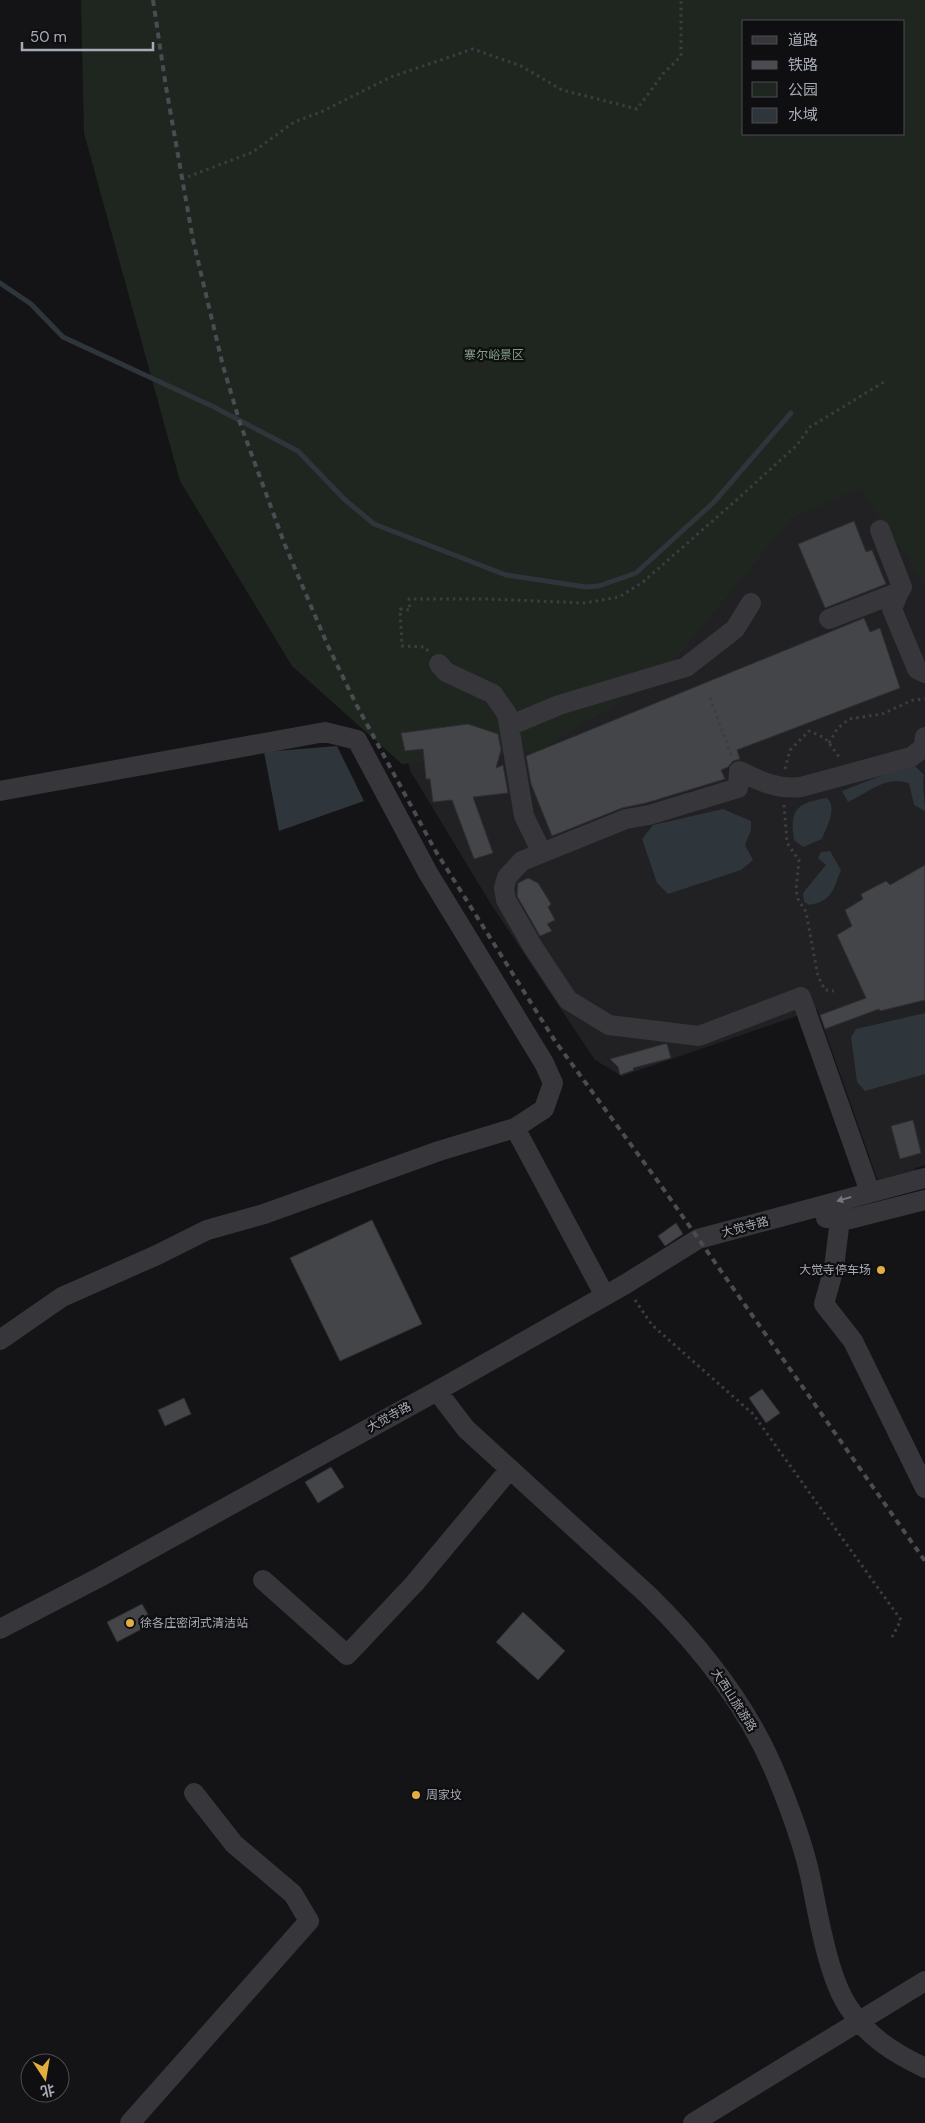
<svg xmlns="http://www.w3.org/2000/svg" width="925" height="2123" font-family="'DM Sans','Noto Sans SC',sans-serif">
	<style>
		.built { fill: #212123 }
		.green { fill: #1f2620; fill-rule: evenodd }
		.water { fill: #2e353b }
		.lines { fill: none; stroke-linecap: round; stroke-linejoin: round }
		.stream { stroke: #2e353b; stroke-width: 5 }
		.building { fill: #444549; stroke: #2f2f32 }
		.path { stroke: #3c3d42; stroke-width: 3; stroke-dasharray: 2.5 4; stroke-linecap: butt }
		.minor { stroke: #36363b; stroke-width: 20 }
		.rail { stroke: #4b4c52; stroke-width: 4; stroke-dasharray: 6 5; stroke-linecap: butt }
		.oneway { fill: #74767e }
		.poi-dot { fill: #e3ae40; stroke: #0f0f11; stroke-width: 2 }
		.labels { text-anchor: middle; stroke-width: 4.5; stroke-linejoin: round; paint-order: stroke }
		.park-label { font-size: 12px; fill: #809f82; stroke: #0f0f11 }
		.street-label { font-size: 12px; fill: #a7abb5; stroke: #0f0f11 }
		.poi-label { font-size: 12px; fill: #a7abb5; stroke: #0f0f11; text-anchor: start }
	</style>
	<rect width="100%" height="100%" fill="#141416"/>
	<!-- built -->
	<path class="built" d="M874,474L925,575V1165L915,1168L916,1172L878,1181L817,1009L622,1076L595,1060L489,901L411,772L399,734Z"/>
	<!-- green -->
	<path class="green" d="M81,0H925V585L860,488L791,519L661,677L537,752L402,764L292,666L180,481L84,133ZM744,21H904V134H744Z"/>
	<!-- water -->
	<path class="water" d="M337,746L364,801L279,831L264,752Z
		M915,766L924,775C922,787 925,799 925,811L914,805L909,783C884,776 870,792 848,802L842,791L883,775L885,772Z
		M827,798C838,808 826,827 822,839L803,847L794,840C789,808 798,803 827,798Z
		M723,809L751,821V830L745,845L753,860L741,870L668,894L657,883L642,839L653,825Z
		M830,851L841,870C833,890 833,900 810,905L804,902L803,893L826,865L818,858L821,852Z
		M925,1013V1074L865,1091L857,1082L851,1037L856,1029Z"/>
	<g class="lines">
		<!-- stream -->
		<path class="stream" d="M0,283L31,304L63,337L214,407L298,451L344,499L374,524L506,575L586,587L599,586L636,573L714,502L791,413"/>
	</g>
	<!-- building -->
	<path class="building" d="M854,521L866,552L872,550L886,584L825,608L798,544Z
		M864,618L870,632L880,628L900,688L737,750L740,759L733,761L728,767L721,770L725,779L646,803L622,808L552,836L531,784L526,756Z
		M468,724L498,734L501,750L496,768L503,765L508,793L473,797L493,853L474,859L452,800L433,802L430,779H426L423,749L405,751L401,733Z
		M925,865V1000L880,1011L879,1009L825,1029L820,1015L866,998L837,935L852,926L845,910L863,899L861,894L886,881L890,885Z
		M528,878L538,883L551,904L548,907L555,920L547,924L552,931L540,936L517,896L518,883Z
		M664,1044H667L671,1058L633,1068L634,1070L620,1075L618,1067L610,1059Z
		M913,1120L921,1153L900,1159L891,1126Z
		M372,1220L422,1324L340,1361L290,1258Z
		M676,1223L683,1234L665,1246L658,1236Z
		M762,1389L780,1413L766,1423L749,1398Z
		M184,1398L191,1414L165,1426L158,1410Z
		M331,1467L344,1487L318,1503L305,1482Z
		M142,1604L153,1623L117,1642L107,1622Z
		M523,1612L565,1651L538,1680L496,1642Z"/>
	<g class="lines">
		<!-- path -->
		<path class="path" d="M182,179L253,152L294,122L321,112L391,77L473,49L521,66L562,90L637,109L663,74L681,56V0
			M428,651L425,647L402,646L400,609L410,610L409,599H488L585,603L619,597L643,582L741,496L797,445L810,427L884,382
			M710,698L731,755
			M829,743L837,729L849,719L882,714L913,700L925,699
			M785,769L790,750L809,731L825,738L840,758
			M784,805L787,843L799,860L796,890L798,899L806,912L818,976L825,990L834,991
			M635,1300L652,1325L753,1414L901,1620L892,1637"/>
		<!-- minor -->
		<path class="minor" d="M880,530L902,587L899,592
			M829,619L899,592L892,609L917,669L925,673
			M439,664L446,672L493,694L507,714L524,816L542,853
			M509,726L559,705L686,667L735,629L751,603
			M0,791L325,732L357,740L428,873L544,1063L553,1083L544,1109L515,1128L439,1151L264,1214L207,1230L157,1255L62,1297L0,1340
			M515,1128L604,1294
			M870,1192L801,997L699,1036L609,1025L568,1000L533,947L506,900L504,888L507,877L522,861L626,819L649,815L738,788L739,771C760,781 778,790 801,787L911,757L923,748L925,737
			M826,1218L850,1219L925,1200
			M840,1219L834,1268L824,1304L853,1341L925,1488
			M437,1391L466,1429L648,1595C701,1647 749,1707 777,1777C791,1811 805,1848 812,1885C819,1920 829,1979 849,2008C868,2037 894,2053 925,2068
			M263,1580L347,1655L414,1584L510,1469
			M0,1629L100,1577L437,1391L624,1285L698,1239L925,1178
			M130,2123L309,1921L293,1894L234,1844L194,1793
			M693,2123L925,1981"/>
		<!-- rail -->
		<path class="rail" d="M153,0L166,87L193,240L223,366L240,423L285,545L328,646L356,704L435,850L555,1041L662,1187L925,1561"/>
	</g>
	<!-- one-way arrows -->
	<defs><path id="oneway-solid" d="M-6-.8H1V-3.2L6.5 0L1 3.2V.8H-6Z" transform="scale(1.25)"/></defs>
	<use class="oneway" href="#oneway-solid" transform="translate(844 1199) rotate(164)"/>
	<!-- markers -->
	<g class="poi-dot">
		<circle cx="881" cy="1270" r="5"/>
		<circle cx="130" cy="1623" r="5"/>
		<circle cx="416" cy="1795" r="5"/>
	</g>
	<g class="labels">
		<!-- park labels -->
		<g class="park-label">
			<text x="494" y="359">寨尔峪景区</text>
		</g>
		<!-- street labels -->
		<g class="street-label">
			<text transform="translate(745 1227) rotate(-15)" y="4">大觉寺路</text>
			<text transform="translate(389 1417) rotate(-29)" y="4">大觉寺路</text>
			<text transform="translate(734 1700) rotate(57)" y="4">大西山旅游路</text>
		</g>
		<!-- poi labels -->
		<g class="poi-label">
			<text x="871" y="1274" text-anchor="end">大觉寺停车场</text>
			<text x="140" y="1627">徐各庄密闭式清洁站</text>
			<text x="426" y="1799">周家坟</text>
		</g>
	</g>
	<!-- legend -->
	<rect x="742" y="20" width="162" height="115" fill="#0f0f11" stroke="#4c4d53"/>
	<rect x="752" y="36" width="25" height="8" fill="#36363b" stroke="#4c4d53"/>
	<text x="788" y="45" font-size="15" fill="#a7abb5">道路</text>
	<rect x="752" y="61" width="25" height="8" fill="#4b4c52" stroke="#4c4d53"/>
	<text x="788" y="70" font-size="15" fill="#a7abb5">铁路</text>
	<rect x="752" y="82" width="25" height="15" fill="#1f2620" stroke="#4c4d53"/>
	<text x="788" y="95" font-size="15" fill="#a7abb5">公园</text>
	<rect x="752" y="108" width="25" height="15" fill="#2e353b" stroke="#4c4d53"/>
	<text x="788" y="120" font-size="15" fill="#a7abb5">水域</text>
	<!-- north arrow -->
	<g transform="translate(45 2078) rotate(168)"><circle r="24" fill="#0f0f11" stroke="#4c4d53"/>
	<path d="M0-4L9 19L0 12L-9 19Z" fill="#e3ae40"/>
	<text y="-8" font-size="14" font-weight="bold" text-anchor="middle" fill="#a7abb5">北</text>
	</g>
	<!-- scale -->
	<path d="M22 42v8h131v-8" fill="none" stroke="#a7abb5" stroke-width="2.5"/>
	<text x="30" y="42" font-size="15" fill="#a7abb5" stroke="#0f0f11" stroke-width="4" paint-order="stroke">50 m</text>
</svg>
